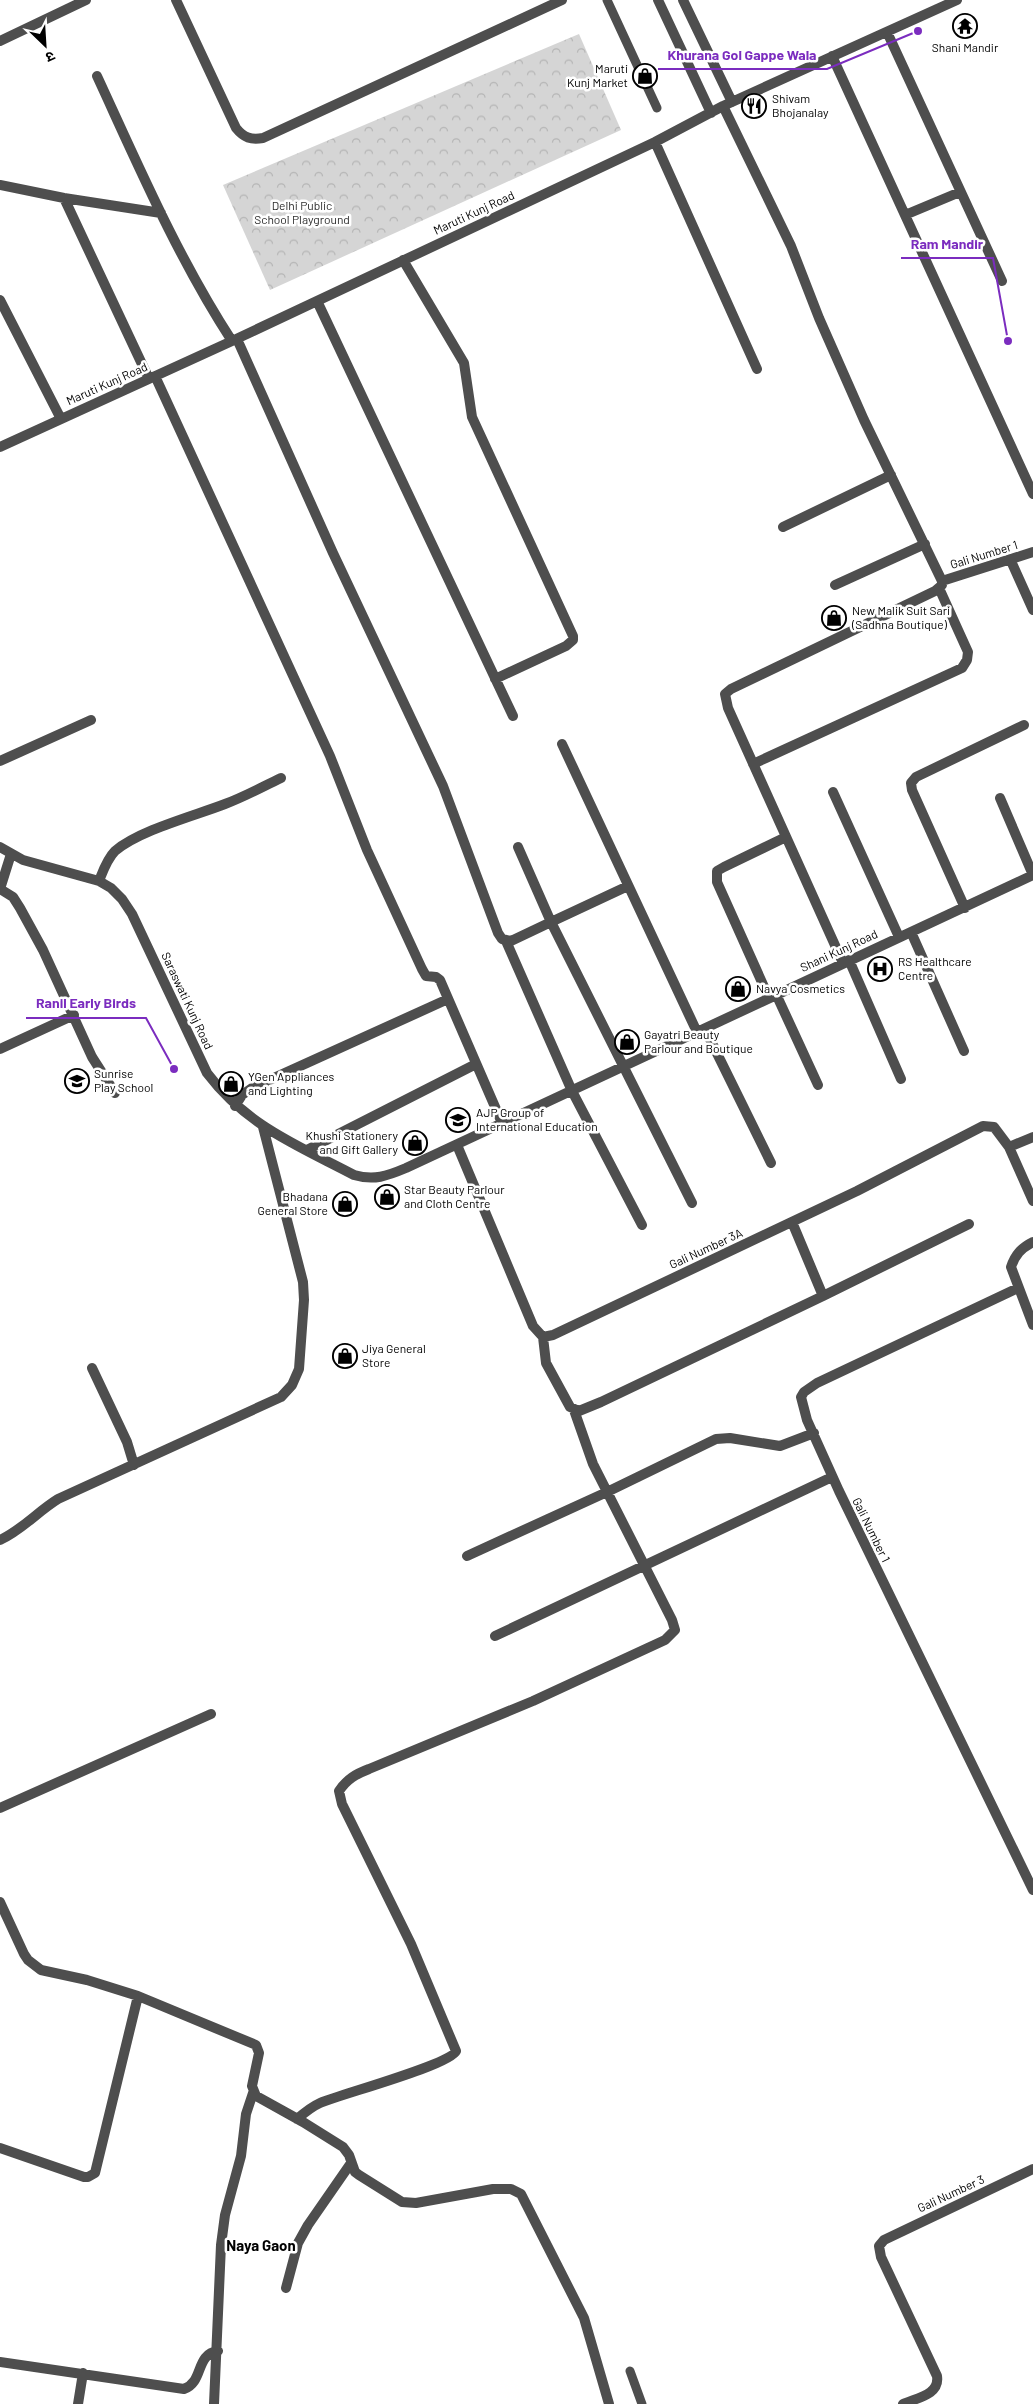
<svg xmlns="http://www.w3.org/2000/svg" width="1033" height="2404" font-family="Barlow,'Noto Sans Devanagari',sans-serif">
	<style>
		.park { fill: url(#park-crowns) }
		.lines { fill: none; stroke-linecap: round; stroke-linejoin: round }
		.lane { stroke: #4e4e4e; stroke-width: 9 }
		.street { stroke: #4e4e4e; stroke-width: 10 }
		.labels { text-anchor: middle; stroke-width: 5; stroke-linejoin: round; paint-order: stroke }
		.poi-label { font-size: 12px; fill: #000; stroke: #fff; text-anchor: start }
		.park-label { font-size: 12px; fill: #2c2c2c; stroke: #fff }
		.street-label { font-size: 12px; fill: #000; stroke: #fff }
		.quarter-label { font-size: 15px; font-weight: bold; fill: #000; stroke: #fff }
		.leader { fill: none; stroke: #7b2cbf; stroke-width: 2 }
		.callout-dot { fill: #7b2cbf; stroke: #fff; stroke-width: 2 }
		.callout-label { font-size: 14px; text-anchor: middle; font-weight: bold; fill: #7b2cbf; stroke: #fff; stroke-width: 5; stroke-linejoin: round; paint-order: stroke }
	</style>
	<defs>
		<pattern id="park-crowns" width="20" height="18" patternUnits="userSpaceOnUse" patternTransform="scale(1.25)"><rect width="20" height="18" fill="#d5d5d5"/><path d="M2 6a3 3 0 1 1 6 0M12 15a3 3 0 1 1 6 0" fill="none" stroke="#b5b5b5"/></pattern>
	</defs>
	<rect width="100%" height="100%" fill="#fff"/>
	<!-- park -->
	<path class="park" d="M579,34L621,130L270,290L223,185Z"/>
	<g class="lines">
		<!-- lane -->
		<path class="lane" d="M607,0L657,108
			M630,2371L642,2404"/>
		<!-- street -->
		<path class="street" d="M176,0L236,128C244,138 251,140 263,138L562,0
			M658,0L711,113
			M683,0L732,102
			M887,32L1002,281
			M0,41L86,0
			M832,56L1033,494
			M97,76C139,167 178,258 232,341
			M723,106L791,246L819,318L864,420L942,581V585L935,591L731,689L725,694L728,708L843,963
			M655,142L757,369
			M0,185L64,198L161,213
			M64,198L149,379
			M905,215L960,192
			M403,260L464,363L472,417L573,636V640L566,646L495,679
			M0,300L61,419
			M317,301L513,716
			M237,339L333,553L443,786L498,933L502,939L511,941L551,922L692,1203
			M155,376L330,756L367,850L422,969L426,976L436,977L440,980L502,1123
			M0,447L232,341L655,142L723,106L957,0
			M783,527L891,475
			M1011,561L1033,610
			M942,581L1033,552
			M835,585L925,544
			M562,744L697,1032
			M0,761L91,720
			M753,764L962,668L967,660L968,652L939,588
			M833,792L899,937
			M1000,798L1033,875
			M0,847L23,860L99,881L111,888L122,899L132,914L207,1073C247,1126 297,1145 354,1175C374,1181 387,1176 406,1168L1033,875
			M518,847L551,922L628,886
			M99,881C103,871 107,859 115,851C140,830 194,816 225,804C244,797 262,787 281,778
			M0,889L13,897L20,908L43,950L92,1057L115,1093
			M0,889L11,854
			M965,908L912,790L911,783L916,777L1024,725
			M911,932L964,1051
			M506,941L572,1091L642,1225
			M849,960L901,1079
			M776,994L818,1085
			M769,998L717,882V871L724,867L786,837
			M705,1029L771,1163
			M0,1049L74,1015
			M235,1106L242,1095L252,1088L448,999
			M457,1145L533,1326L543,1337L553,1335L857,1191L983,1126L994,1127L1009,1147L1033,1201
			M1009,1147L1033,1137
			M307,1150L476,1064
			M1033,1242C1021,1248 1015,1255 1011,1267L1033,1325
			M1018,1288L817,1383L804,1392L801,1397L807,1420L839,1491L1033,1890
			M823,1296L969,1224
			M543,1337L546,1363L570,1407L579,1411L601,1402L823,1296L792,1222
			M92,1368L127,1442L134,1465
			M0,1540C22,1530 37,1512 58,1499L281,1397L292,1385L299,1369L304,1300L303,1282L263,1127
			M467,1556L607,1492L716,1439L730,1438L780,1446L814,1433
			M495,1636L832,1477
			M0,1808L211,1714
			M0,1902L24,1954L28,1960L41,1970L87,1980L138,1996L256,2045L259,2053L252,2086L256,2096L303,2122L343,2147L349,2155L355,2172L359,2175L402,2202L416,2203L493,2189H511L521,2194L584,2318L609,2404
			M297,2119C304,2113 311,2107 320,2103C341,2094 450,2065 456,2051L411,1944L342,1804L339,1791C347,1779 356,1774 369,1769L533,1701L665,1640L675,1630L672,1620L593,1464L574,1410
			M0,2148L84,2177H88L95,2173L138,1996
			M286,2288L298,2243L308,2225L351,2163
			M0,2362L184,2389C204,2382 195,2354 218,2351
			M78,2404L83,2373
			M214,2404L221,2245L225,2215L241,2156L246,2114L253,2093
			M903,2404C916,2398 940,2395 937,2376L881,2257L879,2246L884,2240L1033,2169"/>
	</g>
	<!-- icons -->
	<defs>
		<symbol id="temple-ring" viewBox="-11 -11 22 22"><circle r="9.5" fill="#fff" stroke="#000" stroke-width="1.5"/><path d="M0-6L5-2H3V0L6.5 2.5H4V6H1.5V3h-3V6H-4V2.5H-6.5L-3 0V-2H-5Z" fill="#000"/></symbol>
		<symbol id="shop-ring" viewBox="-11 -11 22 22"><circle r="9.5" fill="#fff" stroke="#000" stroke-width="1.5"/><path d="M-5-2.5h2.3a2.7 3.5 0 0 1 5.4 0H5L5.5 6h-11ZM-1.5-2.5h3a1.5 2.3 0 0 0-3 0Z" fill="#000"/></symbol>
		<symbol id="restaurant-ring" viewBox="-11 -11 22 22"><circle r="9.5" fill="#fff" stroke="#000" stroke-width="1.5"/><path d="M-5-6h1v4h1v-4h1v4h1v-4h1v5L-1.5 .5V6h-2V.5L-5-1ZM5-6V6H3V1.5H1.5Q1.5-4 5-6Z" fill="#000"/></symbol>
		<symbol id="hospital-ring" viewBox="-11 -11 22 22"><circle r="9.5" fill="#fff" stroke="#000" stroke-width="1.5"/><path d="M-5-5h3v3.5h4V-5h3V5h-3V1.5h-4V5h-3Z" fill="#000"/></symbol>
		<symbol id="school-ring" viewBox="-11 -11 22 22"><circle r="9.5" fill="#fff" stroke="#000" stroke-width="1.5"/><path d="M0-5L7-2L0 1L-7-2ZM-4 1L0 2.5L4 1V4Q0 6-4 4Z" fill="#000"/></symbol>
	</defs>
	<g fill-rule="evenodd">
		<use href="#temple-ring" x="951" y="12" width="28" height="28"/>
		<use href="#shop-ring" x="631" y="62" width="28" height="28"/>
		<use href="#restaurant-ring" x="740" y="92" width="28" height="28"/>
		<use href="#shop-ring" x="820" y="604" width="28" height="28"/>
		<use href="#hospital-ring" x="866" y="955" width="28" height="28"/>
		<use href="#shop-ring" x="724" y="975" width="28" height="28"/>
		<use href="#shop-ring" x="613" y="1028" width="28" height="28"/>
		<use href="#school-ring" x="63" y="1067" width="28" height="28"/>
		<use href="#shop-ring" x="217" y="1070" width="28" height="28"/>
		<use href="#school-ring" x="444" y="1106" width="28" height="28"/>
		<use href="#shop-ring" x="401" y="1129" width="28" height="28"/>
		<use href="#shop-ring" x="373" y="1183" width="28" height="28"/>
		<use href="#shop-ring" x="331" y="1190" width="28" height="28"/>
		<use href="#shop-ring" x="331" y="1342" width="28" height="28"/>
	</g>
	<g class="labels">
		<!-- poi labels -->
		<g class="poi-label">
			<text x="965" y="52" text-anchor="middle">Shani Mandir</text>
			<text x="628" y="73" text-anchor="end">Maruti<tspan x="628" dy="14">Kunj Market</tspan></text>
			<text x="772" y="103">Shivam<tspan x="772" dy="14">Bhojanalay</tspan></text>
			<text x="852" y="615">New Malik Suit Sari<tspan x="852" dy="14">(Sadhna Boutique)</tspan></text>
			<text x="898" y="966">RS Healthcare<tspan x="898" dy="14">Centre</tspan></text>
			<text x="756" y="993">Navya Cosmetics</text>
			<text x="644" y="1039">Gayatri Beauty<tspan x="644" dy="14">Parlour and Boutique</tspan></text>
			<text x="94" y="1078">Sunrise<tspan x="94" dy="14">Play School</tspan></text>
			<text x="248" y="1081">YGen Appliances<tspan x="248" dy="14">and Lighting</tspan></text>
			<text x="476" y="1117">AJP Group of<tspan x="476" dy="14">International Education</tspan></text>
			<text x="398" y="1140" text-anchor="end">Khushi Stationery<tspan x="398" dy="14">and Gift Gallery</tspan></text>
			<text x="404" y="1194">Star Beauty Parlour<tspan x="404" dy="14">and Cloth Centre</tspan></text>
			<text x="328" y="1201" text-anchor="end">Bhadana<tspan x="328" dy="14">General Store</tspan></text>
			<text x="362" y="1353">Jiya General<tspan x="362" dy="14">Store</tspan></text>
		</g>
		<!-- park labels -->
		<g class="park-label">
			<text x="302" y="210">Delhi Public<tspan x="302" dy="14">School Playground</tspan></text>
		</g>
		<!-- street labels -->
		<g class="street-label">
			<text transform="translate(474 213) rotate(-25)" y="4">Maruti Kunj Road</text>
			<text transform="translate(107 384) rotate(-24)" y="4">Maruti Kunj Road</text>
			<text transform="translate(984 555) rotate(-17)" y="4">Gali Number 1</text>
			<text transform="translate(839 951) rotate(-25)" y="4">Shani Kunj Road</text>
			<text transform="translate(187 1001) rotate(65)" y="4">Saraswati Kunj Road</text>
			<text transform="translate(706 1249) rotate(-25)" y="4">Gali Number 3A</text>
			<text transform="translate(871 1530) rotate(64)" y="4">Gali Number 1</text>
			<text transform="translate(951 2194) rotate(-25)" y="4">Gali Number 3</text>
		</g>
		<!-- quarter labels -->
		<g class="quarter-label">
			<text x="261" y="2251">Naya Gaon</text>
		</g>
	</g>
	<!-- callouts -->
	<path class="leader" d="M918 31L827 69H658M1008 341L993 258H901M174 1069L146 1018H26"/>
	<g class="callout-dot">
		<circle cx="918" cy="31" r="5"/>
		<circle cx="1008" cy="341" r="5"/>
		<circle cx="174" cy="1069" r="5"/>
	</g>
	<g class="callout-label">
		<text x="742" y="60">Khurana Gol Gappe Wala</text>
		<text x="947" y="249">Ram Mandir</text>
		<text x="86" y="1008">Ranil Early Birds</text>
	</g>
	<!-- north arrow -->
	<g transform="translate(45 45) rotate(155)" stroke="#ffffff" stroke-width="4" paint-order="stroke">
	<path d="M0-4L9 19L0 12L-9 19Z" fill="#000000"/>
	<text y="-8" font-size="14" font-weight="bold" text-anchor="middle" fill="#000000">उ</text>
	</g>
</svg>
